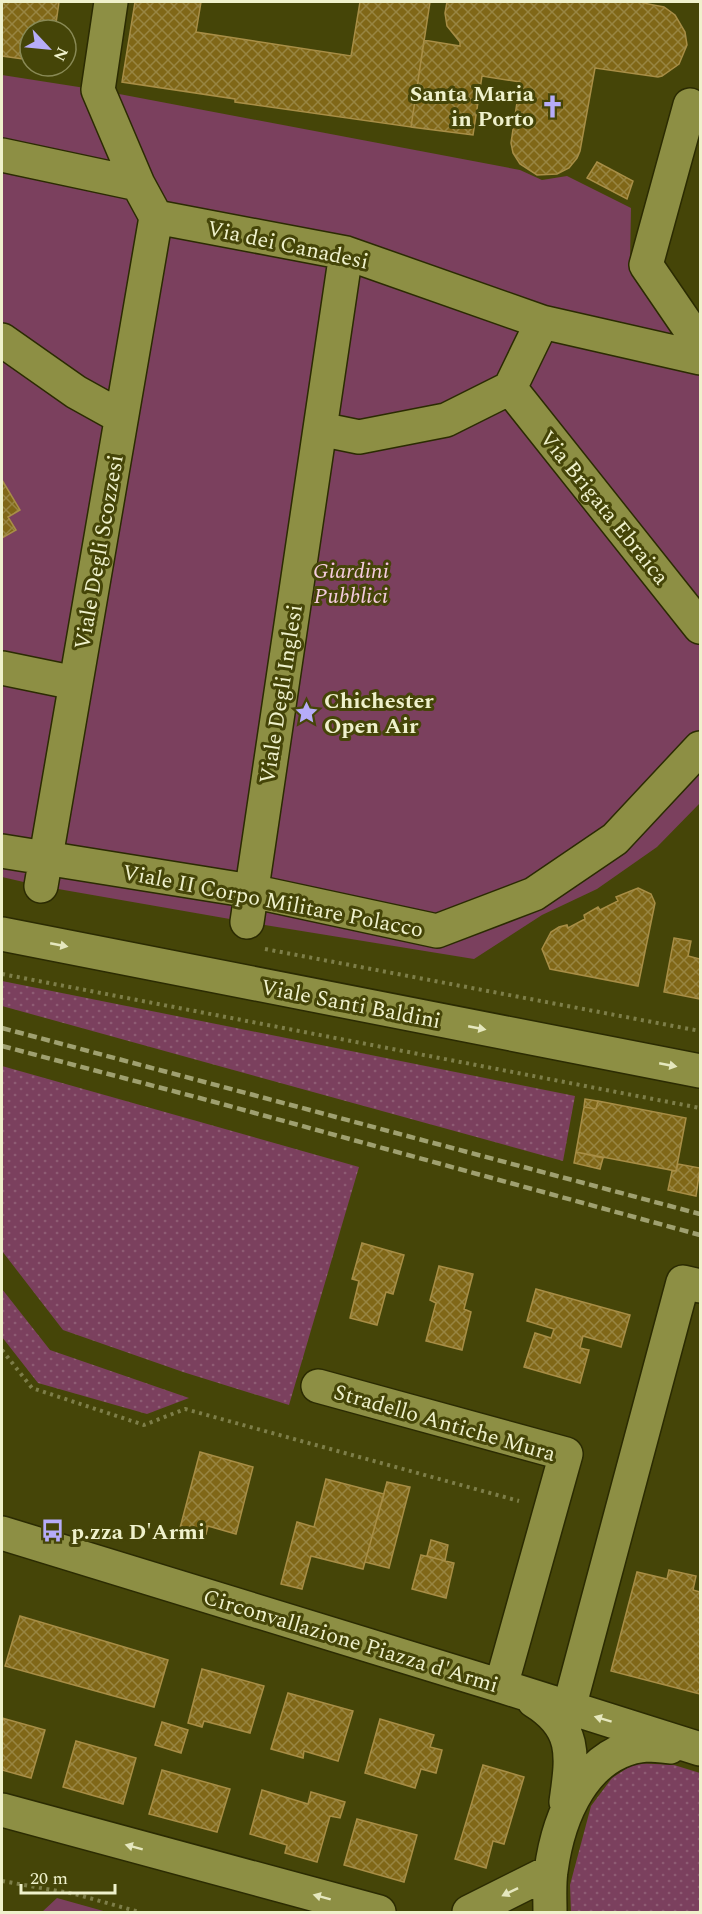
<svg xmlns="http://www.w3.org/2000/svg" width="702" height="1914" font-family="Spectral,serif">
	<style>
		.grass { fill: url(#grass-dots) }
		.green { fill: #7b405e }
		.building { fill: url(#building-cross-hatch); stroke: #a88e46; stroke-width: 1.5 }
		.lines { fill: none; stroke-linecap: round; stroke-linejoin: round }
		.minor-casing { stroke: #2b2b02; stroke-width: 36 }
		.path { stroke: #7d7e49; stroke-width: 4; stroke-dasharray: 3 4.5; stroke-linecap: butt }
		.minor { stroke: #8d8f44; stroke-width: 33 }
		.rail { stroke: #9fa070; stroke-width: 4.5; stroke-dasharray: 9 4.5; stroke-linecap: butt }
		.oneway { fill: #e5e7be }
		.labels { text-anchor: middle; stroke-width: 6; stroke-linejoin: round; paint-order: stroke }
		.poi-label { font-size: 22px; font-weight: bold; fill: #eff1cc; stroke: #454508; text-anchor: start }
		.street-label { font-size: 22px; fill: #eff1cc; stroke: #454508 }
		.park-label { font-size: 22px; font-style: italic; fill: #f5ccde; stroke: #454508 }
	</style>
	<defs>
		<pattern id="grass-dots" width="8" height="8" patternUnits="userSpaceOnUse" patternTransform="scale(1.5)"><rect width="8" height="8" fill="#7b405e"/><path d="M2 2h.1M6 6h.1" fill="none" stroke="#8e5c74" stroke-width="1.8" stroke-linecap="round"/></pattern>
		<pattern id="building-cross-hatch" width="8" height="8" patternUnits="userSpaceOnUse" patternTransform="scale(1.5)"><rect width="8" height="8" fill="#806717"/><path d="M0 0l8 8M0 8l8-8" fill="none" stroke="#988542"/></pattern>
	</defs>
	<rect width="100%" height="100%" fill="#454508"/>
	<!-- grass -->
	<path class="grass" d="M2,981L575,1096L563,1161L2,1006Z
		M2,1066L359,1167L289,1405L183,1372L63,1330L2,1251Z
		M2,1289L50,1350L189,1398L147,1414L38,1383L2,1337Z
		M635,1763L674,1765L700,1773V1912H571L570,1885L591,1806L612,1778Z"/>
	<!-- green -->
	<path class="green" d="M2,75L98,90L520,170L542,180L567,176L631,208L630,262L691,356L700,363V803L657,847L597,889L542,915L474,959L247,922L41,886L2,877Z
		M57,1898L107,1912H42Z"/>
	<!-- building -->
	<path class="building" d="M2,2H59L55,30H30V60L2,56Z
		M135,2H201L196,32L351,56L360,2H430L411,127L235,102V99L122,82Z
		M447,2H643V3L664,7L675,15L685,32L687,45L679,64L662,76L658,77L595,68L580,151L577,158L569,168L557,174L537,175L520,164L513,153L511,143L520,82L482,76L473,135L411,127L424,40L460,46V42L447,26L445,13Z
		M597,162L633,181L627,199L587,178Z
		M2,480L20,510L8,517L16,530L2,538Z
		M638,888L651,894L655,903L638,986L550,969L542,949L551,932L559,927L567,925L568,928L585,919L584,915L598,907L600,910L618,901L616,897Z
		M674,938L691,941L688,956L700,959V999L664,992Z
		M585,1099L598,1101L596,1109L584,1107Z
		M598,1101L686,1118L676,1171L576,1152L584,1107L596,1109Z
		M576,1152L603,1158L600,1169L574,1163Z
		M678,1164L700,1168L696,1196L668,1190L672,1171H676Z
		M362,1243L404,1255L393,1294L386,1292L377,1325L350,1318L359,1281L352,1279Z
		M439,1266L473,1274L464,1309L471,1312L462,1350L426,1341L436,1303L430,1300Z
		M536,1289L630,1315L621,1347L583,1336L580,1348L589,1350L580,1383L524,1367L535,1333L551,1338L554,1329L527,1321Z
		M200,1452L253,1467L236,1534L208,1526L206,1534L180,1528Z
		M326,1479L384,1494L363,1569L311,1556L302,1589L281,1584L297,1522L314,1527Z
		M387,1482L410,1487L389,1568L365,1562Z
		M431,1540L448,1545L445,1561L427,1556Z
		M421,1555L454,1563L446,1598L412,1589Z
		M669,1570L696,1576L693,1590L700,1592V1694L611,1671L637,1572L667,1579Z
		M20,1616L168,1660L154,1707L5,1666Z
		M202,1669L264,1686L250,1733L204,1721L202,1727L188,1723Z
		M288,1693L353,1711L338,1761L304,1751L303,1758L271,1749Z
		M2,1718L45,1730L31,1778L2,1770Z
		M380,1719L434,1735L430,1747L442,1750L436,1773L421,1769L415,1788L365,1773Z
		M162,1722L188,1730L181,1753L155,1745Z
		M76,1741L136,1758L123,1804L63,1787Z
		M483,1765L524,1777L504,1844L493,1841L486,1868L455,1859Z
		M162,1770L230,1789L217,1832L149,1814Z
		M262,1790L308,1804L311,1792L345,1802L340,1818L330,1816L317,1862L285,1853L287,1845L250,1834Z
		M357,1819L417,1835L404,1882L344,1865Z"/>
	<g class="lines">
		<defs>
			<path id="minor" d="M111,2L98,90L138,184
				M690,105L646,265L700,344
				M2,155L138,184L156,217L346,253L542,322L700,358
				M2,340L76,392L121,417
				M510,388L700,627
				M320,429L359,437L446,420L510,388L542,322
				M2,668L75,683
				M2,851L251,891L437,931L534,894L615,839L700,748
				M41,886L156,217
				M247,922L346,253
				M2,934L700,1071
				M318,1386L566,1454L501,1686
				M2,1533L501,1686L700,1749
				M534,1701C578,1728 572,1758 566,1802
				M569,1708L683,1282L700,1286
				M2,1810L379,1912
				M469,1912L551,1871
				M550,1912C550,1899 549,1884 551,1871C558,1818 584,1750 647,1745C654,1745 662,1746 670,1747"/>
		</defs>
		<!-- minor casing -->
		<use href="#minor" class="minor-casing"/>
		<!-- path -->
		<path class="path" d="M265,949L700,1031
			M2,974L700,1108
			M2,1350L32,1388L144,1425L185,1409L519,1501
			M2,1881L75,1894L139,1912"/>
		<!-- minor -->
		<use href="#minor" class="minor"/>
		<!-- rail -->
		<path class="rail" d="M2,1028L700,1214
			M2,1046L211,1101L700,1235"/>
	</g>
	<!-- one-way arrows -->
	<defs><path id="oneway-solid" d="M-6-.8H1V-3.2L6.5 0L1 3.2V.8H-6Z" transform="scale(1.5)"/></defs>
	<g class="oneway">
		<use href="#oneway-solid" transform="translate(59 945) rotate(11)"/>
		<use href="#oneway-solid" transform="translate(477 1028) rotate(11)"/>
		<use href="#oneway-solid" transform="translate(668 1065) rotate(11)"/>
		<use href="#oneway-solid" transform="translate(603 1719) rotate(-163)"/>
		<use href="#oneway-solid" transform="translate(134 1847) rotate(-165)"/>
		<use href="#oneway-solid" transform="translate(510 1892) rotate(154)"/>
		<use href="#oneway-solid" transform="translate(322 1897) rotate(-165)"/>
	</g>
	<!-- icons -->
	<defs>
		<symbol id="church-bare" viewBox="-9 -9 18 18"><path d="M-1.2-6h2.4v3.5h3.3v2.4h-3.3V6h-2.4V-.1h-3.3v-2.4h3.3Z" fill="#b6acf8" stroke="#454508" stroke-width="2.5" paint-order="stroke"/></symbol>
		<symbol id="sight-bare" viewBox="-9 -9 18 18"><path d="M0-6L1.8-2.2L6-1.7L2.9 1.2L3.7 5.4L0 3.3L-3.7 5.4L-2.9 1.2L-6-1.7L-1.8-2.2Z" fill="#b6acf8" stroke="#454508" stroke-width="2.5" paint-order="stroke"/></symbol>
		<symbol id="bus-bare" viewBox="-9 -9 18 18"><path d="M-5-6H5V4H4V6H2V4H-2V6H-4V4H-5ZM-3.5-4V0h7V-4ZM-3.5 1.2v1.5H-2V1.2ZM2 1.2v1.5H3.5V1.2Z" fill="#b6acf8" stroke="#454508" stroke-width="2.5" paint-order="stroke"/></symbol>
	</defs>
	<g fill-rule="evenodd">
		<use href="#church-bare" x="536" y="90" width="33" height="33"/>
		<use href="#sight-bare" x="290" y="696" width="33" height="33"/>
		<use href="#bus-bare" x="36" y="1514" width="33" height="33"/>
	</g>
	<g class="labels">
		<!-- poi labels -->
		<g class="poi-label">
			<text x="534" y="101" text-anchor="end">Santa Maria<tspan x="534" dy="25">in Porto</tspan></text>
			<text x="324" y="708">Chichester<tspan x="324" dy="25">Open Air</tspan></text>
			<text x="71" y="1539">p.zza D'Armi</text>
		</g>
		<!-- street labels -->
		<g class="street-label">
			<text transform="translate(288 244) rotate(12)" y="8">Via dei Canadesi</text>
			<text transform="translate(605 507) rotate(51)" y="8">Via Brigata Ebraica</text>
			<text transform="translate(98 552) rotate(-80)" y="8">Viale Degli Scozzesi</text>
			<text transform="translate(280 694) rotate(-81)" y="8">Viale Degli Inglesi</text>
			<text transform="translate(273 900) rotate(11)" y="8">Viale II Corpo Militare Polacco</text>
			<text transform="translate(351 1003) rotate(11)" y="8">Viale Santi Baldini</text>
			<text transform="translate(445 1422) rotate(16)" y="8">Stradello Antiche Mura</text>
			<text transform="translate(351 1640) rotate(17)" y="8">Circonvallazione Piazza d'Armi</text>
		</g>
		<!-- park labels -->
		<g class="park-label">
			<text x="351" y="578">Giardini<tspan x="351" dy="25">Pubblici</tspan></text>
		</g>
	</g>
	<!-- border -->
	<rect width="702" height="1914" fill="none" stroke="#eff1cc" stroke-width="6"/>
	<!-- north arrow -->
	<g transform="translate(48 48) rotate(116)"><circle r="28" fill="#454508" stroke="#898a56" stroke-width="1.5"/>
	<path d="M0-4.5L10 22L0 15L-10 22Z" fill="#b6acf8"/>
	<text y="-9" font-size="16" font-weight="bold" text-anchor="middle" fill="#eff1cc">N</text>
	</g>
	<!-- scale -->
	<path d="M21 1884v9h94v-9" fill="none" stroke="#eff1cc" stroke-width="3"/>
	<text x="30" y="1884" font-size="18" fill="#eff1cc" stroke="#454508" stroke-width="4.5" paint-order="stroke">20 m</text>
</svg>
